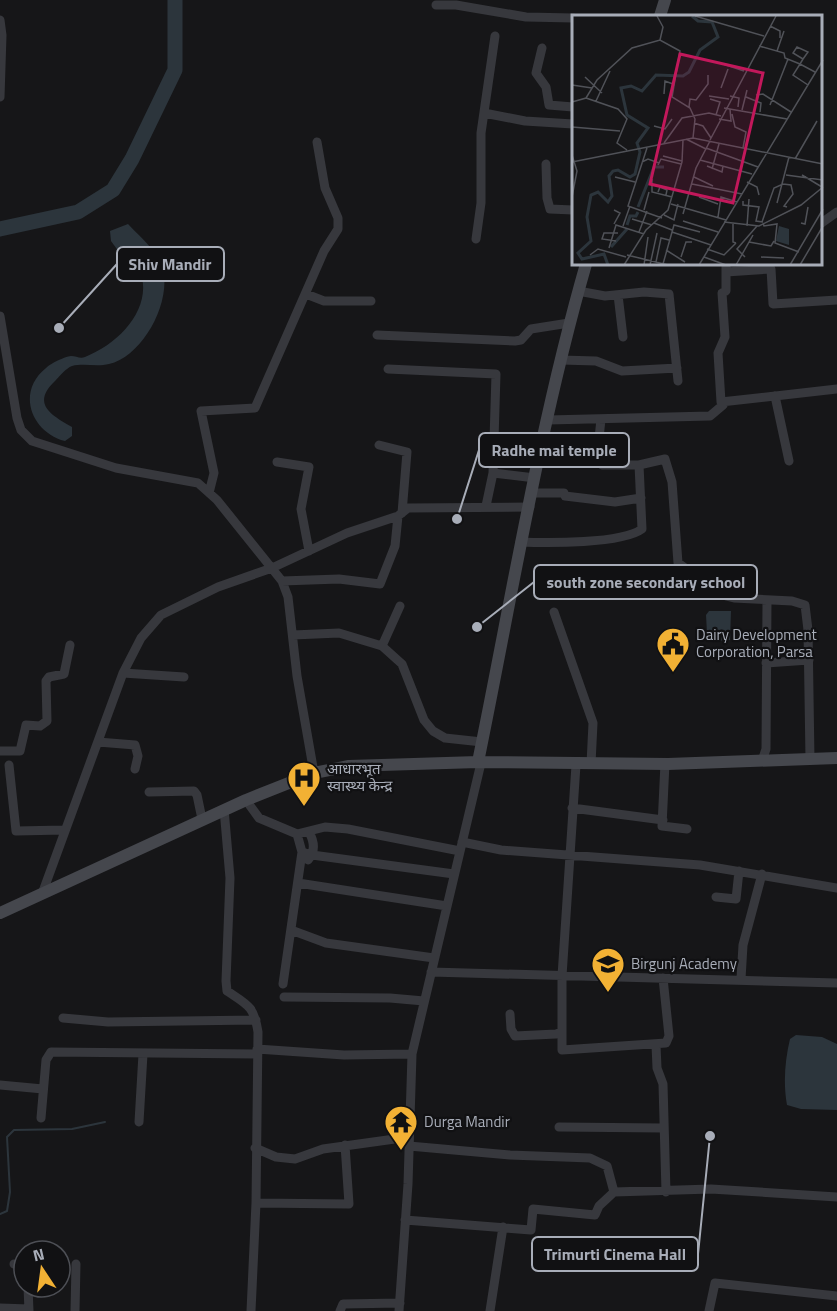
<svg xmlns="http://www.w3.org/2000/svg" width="837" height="1311" font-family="'Titillium Web','Noto Sans Devanagari',sans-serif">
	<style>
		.water { fill: #2c353c }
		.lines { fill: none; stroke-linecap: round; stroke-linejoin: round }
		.stream { stroke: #2c353c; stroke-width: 2 }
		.river { stroke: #2c353c; stroke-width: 15 }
		.street { stroke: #37383d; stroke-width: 9 }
		.secondary { stroke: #45474d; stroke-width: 12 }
		.labels { text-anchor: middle; stroke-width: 4.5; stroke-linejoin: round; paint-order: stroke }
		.poi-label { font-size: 15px; fill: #a8adb8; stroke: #111113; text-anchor: start }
		.inset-river { fill: none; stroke: #2c353c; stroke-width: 3 }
		.inset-road { fill: none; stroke: #505258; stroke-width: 1.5 }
		.view { fill: #c2185b; fill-opacity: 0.15; stroke: #c2185b; stroke-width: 3 }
		.inset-edge { fill: none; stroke: #a8adb8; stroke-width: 3 }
		.leader { fill: none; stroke: #a8adb8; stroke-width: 2 }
		.callout-dot { fill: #a8adb8; stroke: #111113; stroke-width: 2 }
		.callout { fill: #111113; stroke: #a8adb8; stroke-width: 2 }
		.callout-label { font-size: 16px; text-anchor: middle; font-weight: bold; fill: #a8adb8 }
	</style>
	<rect width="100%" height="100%" fill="#161618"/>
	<!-- water -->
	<path class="water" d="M128,224C138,235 155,249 161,263C175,297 144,356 109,364C97,367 84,363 72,366C66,368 59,377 55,381C31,404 51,415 72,427V436L65,441C31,432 16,392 46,368C51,363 64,357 71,356C76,356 80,359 85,357C126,341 164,295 130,254L119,252L111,241L110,231Z
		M709,611H731L730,640L713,641L707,633L706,615Z
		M796,1035L822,1037L837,1044V1110L801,1109L787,1105C783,1083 785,1060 790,1039Z"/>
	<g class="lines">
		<!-- stream -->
		<path class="stream" d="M0,1214L7,1211L10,1192L7,1137L14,1130L72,1129L105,1122"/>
		<!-- river -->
		<path class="river" d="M0,229L78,212L113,190L132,159L175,70V0"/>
		<!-- street -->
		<path class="street" d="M436,5H456L526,17L573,18
			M0,20L2,35L0,97
			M542,48L536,73L546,87L549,105L573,107
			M484,113L525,121L573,124
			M546,164L547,198L550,209L573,210
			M820,224L837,212
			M476,239L481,203V133L495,36
			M726,272L771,269L773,304L837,300
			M578,291L605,296L644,292L669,294L678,381
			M306,294L324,301H371
			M618,295L623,337
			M0,316L17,418L21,430L32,441L116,468L198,483L217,500L282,581L288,597L297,676L314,773
			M377,335L515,341L521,340L531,329L569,323
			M561,360L596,361L622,371L677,368
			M388,369L496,374L493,473L486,506
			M775,396L789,461
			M721,402L718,353L725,337L722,293L726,291V264
			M548,420L710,416L723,405L721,402L837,389
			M379,445L407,452L402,513
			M277,462L309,467L301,509L309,551
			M639,465L665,459L672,482L678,563L692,573L696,582L721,584L726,596L734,598L792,601L805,605L808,630L810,760
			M493,473L535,478
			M209,493L214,473L201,411L255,408L324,251L338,229V218L325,188L317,142
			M532,493H564L565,496L615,502L641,498
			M520,542C547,543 622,544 642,529L639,465H602L597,458L601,419
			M282,581L339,579L380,584L395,546L398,516
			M554,612L593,723L591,764
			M293,635L339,633L382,646L402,664L424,720L433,731L445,738L482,742
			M382,646L400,606
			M766,663L809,660
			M123,673L184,677
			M98,742L135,745L138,756L135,769
			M0,751H20L26,725L40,726L47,721L46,681L49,677L64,674L70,645
			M762,761L766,749L767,600
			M665,763L662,826L687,829
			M9,765L16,831L64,830
			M576,765L562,976V1050L666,1043L669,1036L663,978
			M149,792L194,791L197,795L202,819
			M246,800L259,818L297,834L325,827L348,829L460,851
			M572,808L663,820
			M224,809L230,878L226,981L227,991C248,1005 254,1006 258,1032L256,1203L251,1311
			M462,842L501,850L700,865L837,888
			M302,852L312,855L454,874
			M308,860C316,851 314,841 309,832
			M298,883L447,906
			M42,894L123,673L141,638L161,615L218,587L272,568L347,533L398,516L408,508L530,507
			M716,897L736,899L739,871
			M291,930L326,943L434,958
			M431,972L837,983
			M741,979L743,945L762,874
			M283,984L302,852L297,834
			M284,997L390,998L424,1001
			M510,1014L511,1029L515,1036L556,1034L562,1032
			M63,1018L108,1022L256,1020
			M656,1045L657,1068L663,1084L666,1192
			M257,1049L344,1055L412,1054
			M0,1085L43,1089
			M41,1118L46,1060L51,1052L256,1054
			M139,1122L143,1054
			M559,1127L663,1128
			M409,1146L510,1155L590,1158L607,1166L614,1192
			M255,1148L276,1157L295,1159L323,1149L409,1137
			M256,1203L349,1204L345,1145
			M405,1220L531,1230L533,1209L595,1215L599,1206L614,1192L711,1189L837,1197
			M14,1264H24
			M28,1287L29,1311
			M0,1308L29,1309
			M75,1311L76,1264
			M340,1311L343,1304L400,1303
			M399,1311L408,1184L412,1054L481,763
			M490,1311L503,1227
			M709,1311L715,1283L837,1296"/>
		<!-- secondary -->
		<path class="secondary" d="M660,16L665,0
			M478,762C512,596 539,428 586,264
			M0,913L246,800L314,773L349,766L478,762L668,764L837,758"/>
	</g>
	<!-- icons -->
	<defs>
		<symbol id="civic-pin" viewBox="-11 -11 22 30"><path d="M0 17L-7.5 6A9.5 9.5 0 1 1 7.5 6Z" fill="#f2b134" stroke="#111113"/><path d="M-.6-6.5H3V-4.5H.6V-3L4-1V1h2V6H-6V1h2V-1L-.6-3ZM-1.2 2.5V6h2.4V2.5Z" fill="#111"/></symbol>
		<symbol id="hospital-pin" viewBox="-11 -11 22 30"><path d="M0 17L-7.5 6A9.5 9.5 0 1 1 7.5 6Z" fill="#f2b134" stroke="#111113"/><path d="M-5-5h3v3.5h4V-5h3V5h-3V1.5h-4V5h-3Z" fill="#111"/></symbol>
		<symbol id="school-pin" viewBox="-11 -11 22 30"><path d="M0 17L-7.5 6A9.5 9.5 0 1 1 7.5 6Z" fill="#f2b134" stroke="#111113"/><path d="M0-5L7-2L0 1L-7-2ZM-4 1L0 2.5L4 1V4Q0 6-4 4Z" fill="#111"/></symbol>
		<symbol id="temple-pin" viewBox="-11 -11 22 30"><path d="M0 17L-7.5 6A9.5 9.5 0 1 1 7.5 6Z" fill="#f2b134" stroke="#111113"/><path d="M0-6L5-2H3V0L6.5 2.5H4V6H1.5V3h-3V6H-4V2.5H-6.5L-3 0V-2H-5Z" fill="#111"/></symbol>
	</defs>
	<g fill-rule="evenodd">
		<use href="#civic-pin" x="654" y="625" width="38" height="52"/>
		<use href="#hospital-pin" x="285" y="759" width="38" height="52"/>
		<use href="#school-pin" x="589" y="945" width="38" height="52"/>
		<use href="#temple-pin" x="382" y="1103" width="38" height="52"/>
	</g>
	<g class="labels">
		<!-- poi labels -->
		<g class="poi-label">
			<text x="696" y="640">Dairy Development<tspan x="696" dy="17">Corporation, Parsa</tspan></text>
			<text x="327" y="774">आधारभूत<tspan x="327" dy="17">स्वास्थ्य केन्द्र</tspan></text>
			<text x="631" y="969">Birgunj Academy</text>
			<text x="424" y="1127">Durga Mandir</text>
		</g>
	</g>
	<!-- overview -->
	<g transform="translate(572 15)">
		<rect width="250" height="250" fill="#161618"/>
		<path d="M207,211L217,214V230L204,226Z" fill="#2c353c"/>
		<path class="inset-river" d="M66,192L82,152H92M55,210L58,201H64L66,197M39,232L55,214M36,250L32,239L10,244L6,238L19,226L15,202L19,180L26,177L36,187L40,181L37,161L41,156L46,155L58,162L63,159L68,137L65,128L76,113L55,100L49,73L59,71L70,76L84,60L111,61L117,57L128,35L146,22L140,7L126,6L120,1"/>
		<path class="inset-road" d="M85,1L91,12L88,25M123,1L192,21M198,11L208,16V23M187,31L212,38L213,43L228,49L231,44L236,37L225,32L221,38L231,44M205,36L212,16M151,49L172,56M13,62L30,78M0,70L20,73M236,70L221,60L228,49L243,57M149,73L156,54M92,79L93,66L101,69M184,80L191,79L219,97M137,81L157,84M158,81L167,83L166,92M174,82L189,88L188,97M14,83L46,94L55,104L45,128L55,135M138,84L148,87L144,100M24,86L38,56M0,87L14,83L25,65L60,33L88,25L108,36L100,82L118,93L123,104L121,123M198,90L216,44M117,92L118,84L124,85L136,69V60M152,93L215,104M170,95L175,75M160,99L163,112L174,117L171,133M147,104L159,106L158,94M122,108L131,111L139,123M82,111L93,114L100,104M0,112L48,116M114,124L134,134M138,125L204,1M92,128L110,103L137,98L149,101M75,133L56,191L90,203M134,133L186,152M0,140L5,156L0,182M91,141L110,146M223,144L245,106M128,145L180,159M0,147L121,123L251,149M70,147L76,144L87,148M86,150L89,144L109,149M135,151L150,157L151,151M140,154L147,129M214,160L251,165M230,160L250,172M43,162L63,167M122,162L141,171M80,164V177L100,182M175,167L185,172L187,180M120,169L170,179M86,177L88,172L95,175L94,180M127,182L146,189M171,186V190L187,192L184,206L191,207M205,188L217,142M99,189L154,205M42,195L48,198L42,209M72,195L77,177M111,199L124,153L138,126M92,200L102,205L106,189M146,202L149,182L165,187M60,204L80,210M111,206L146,217M152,207L187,211L229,190L251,172M190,207L202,173L211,169L219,170L221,179L212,191L215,192M82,208L100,215M191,208L192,211L205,209L203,228L227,237M229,208L233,209L236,192M161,209V227L164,228M51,211L58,191M175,211L177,184M67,217L75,196M100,217L139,230M44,226L30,224L32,218H46M177,227L199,231L202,226M37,233L44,210L72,219M135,234L152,240L164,228M94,235L113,247M18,240L26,234L54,242M55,240L96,250M109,242L114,227H120M132,242L154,250M173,242L165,234L185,211M189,242L212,243M84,247L89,223L97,225M91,249L102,210L128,217M52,250L74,215L96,195L110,147L111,125M72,250L76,222M78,250L85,218M127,250L251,45M164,250L181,220M218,250L251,194M228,250L251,211"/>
		<path class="view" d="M108,39L191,58L161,188L78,169Z"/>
		<rect width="250" height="250" class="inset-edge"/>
	</g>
	<!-- callouts -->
	<path class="leader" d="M59 328L117 264M457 519L479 450M477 627L534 582M710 1136L698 1254"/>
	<g class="callout-dot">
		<circle cx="59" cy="328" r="6"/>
		<circle cx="457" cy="519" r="6"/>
		<circle cx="477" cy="627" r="6"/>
		<circle cx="710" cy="1136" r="6"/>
	</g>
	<g class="callout">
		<rect x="117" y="247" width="107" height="34" rx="6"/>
		<rect x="479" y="433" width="150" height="34" rx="6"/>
		<rect x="534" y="565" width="223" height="34" rx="6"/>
		<rect x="532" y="1237" width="166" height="34" rx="6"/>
	</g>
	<g class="callout-label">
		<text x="170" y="270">Shiv Mandir</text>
		<text x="554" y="456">Radhe mai temple</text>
		<text x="646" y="588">south zone secondary school</text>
		<text x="615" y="1260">Trimurti Cinema Hall</text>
	</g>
	<!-- north arrow -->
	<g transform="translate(42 1269) rotate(347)"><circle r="28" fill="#111113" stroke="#4d4f55" stroke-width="1.5"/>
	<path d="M0-4.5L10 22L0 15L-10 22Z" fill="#f2b134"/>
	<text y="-9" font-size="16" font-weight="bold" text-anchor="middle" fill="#a8adb8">N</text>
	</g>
</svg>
